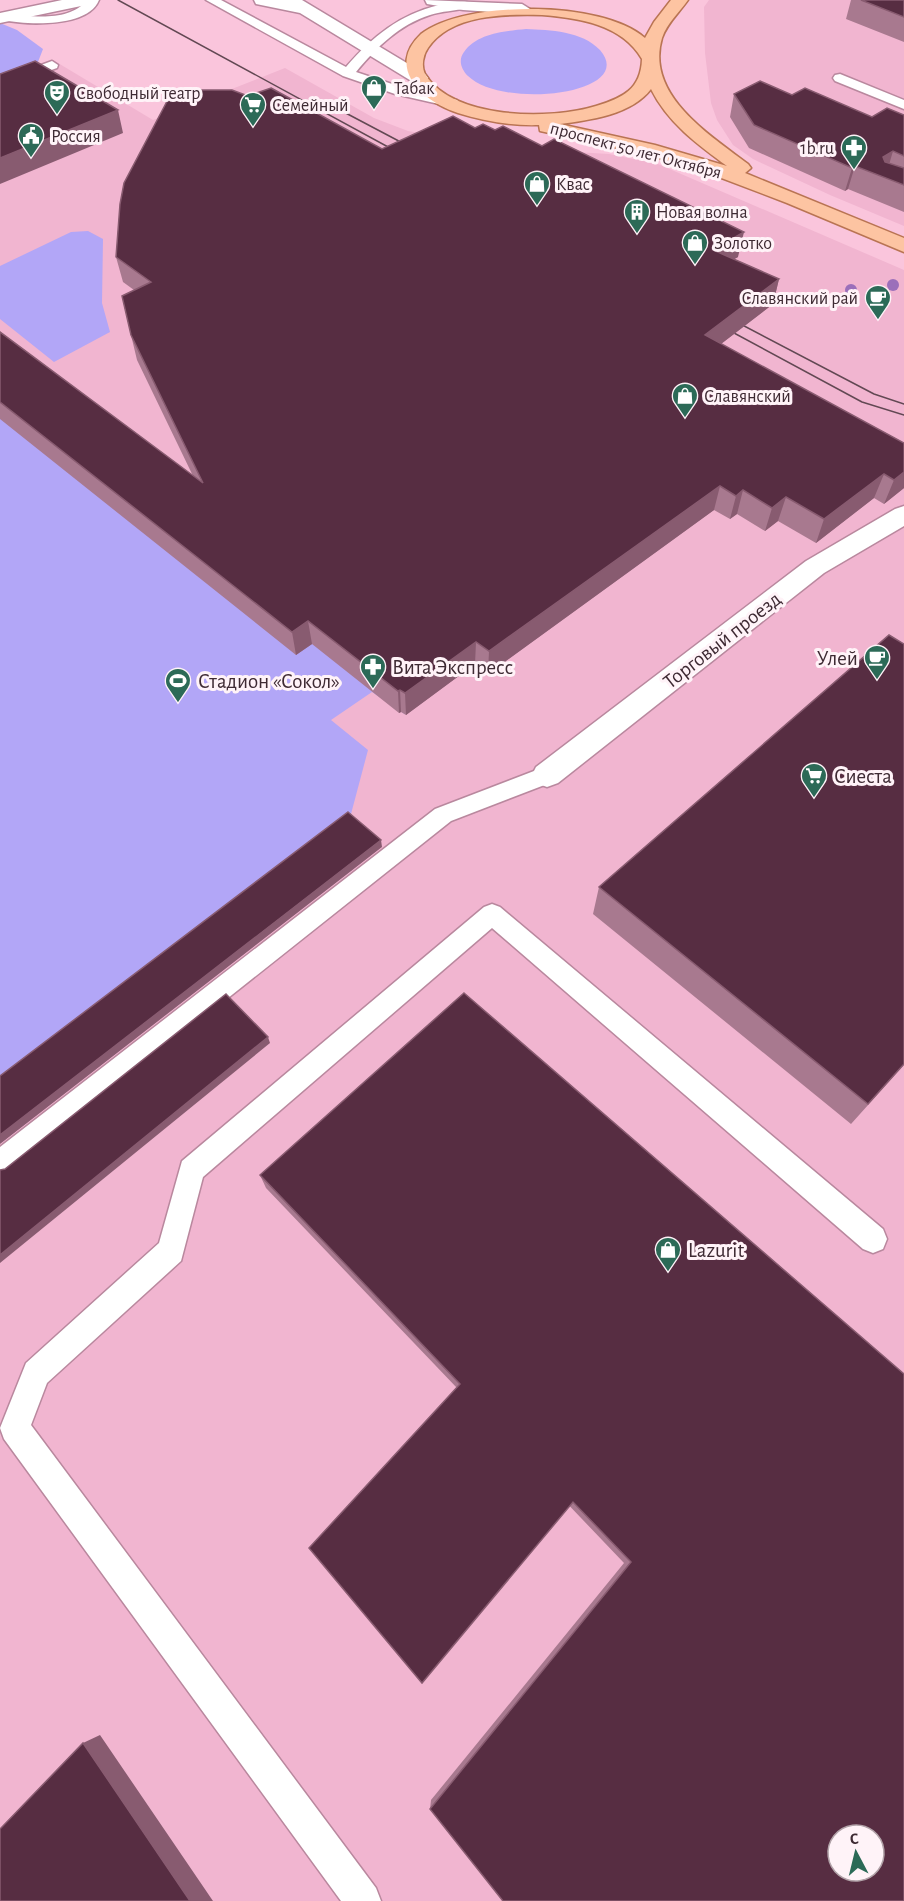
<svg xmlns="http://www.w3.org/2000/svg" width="904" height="1901" font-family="'Alegreya Sans',sans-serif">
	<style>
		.built { fill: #f1b5d0; fill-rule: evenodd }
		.green { fill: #b2a6f7 }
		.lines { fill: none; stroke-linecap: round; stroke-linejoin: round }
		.lane-casing { stroke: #b9889e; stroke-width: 3 }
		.street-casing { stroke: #b9889e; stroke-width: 3 }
		.secondary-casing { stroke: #b9889e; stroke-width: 3 }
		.primary-casing { stroke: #b97453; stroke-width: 3 }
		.lane { fill: #fff; fill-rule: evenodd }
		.street { fill: #fff; fill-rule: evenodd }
		.secondary { fill: #fff; fill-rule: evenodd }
		.primary { fill: #fdc4a2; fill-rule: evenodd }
		.tram { stroke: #624853; stroke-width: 1.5 }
		.tree { fill: #9b6fba }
		.wall { fill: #a8798f }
		.shaded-wall { fill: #885b70 }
		.building { fill: #572d42; stroke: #885b70; stroke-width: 1.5; fill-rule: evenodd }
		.labels { text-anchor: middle; stroke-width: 6; stroke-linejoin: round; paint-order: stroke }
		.far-poi-label { font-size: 18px; fill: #3e2a33; stroke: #fff3f8; text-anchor: start }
		.far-street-label { font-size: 18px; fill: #3e2a33; stroke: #fff3f8 }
		.street-label { font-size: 21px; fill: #3e2a33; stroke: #fff3f8 }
		.poi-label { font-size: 21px; fill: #3e2a33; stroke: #fff3f8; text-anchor: start }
	</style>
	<rect width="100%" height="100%" fill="#fac5dc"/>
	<!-- built -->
	<path class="built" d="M709,0H904V226L830,195L753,159L733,145L717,120L711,103L705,53L704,7Z
		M53,60L153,120L285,68L374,118L408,131L509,148L609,154L658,164L904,270V1901H0V1078L331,721L0,349V79ZM838,1835H874V1871H838Z"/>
	<!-- green -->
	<path class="green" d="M0,23L17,30L43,49L38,62L0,75Z
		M526,29C550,30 582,31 600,50C638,94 503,110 468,76C461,69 458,60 464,52C477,33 506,31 526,29Z
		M88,231L103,239L102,303L110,332L54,362L0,319V266L71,232Z
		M0,349L406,715L372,692L331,720L368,750L351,814L0,1078Z"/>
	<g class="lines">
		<defs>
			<path id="lane" d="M87,0H99C88,28 27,25 3,20L1,17L7,13C31,17 70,22 87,0Z
				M206,0H221L346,67C373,36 399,15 439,5C448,3 459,1 467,2V8C455,11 442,11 430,15C399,25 377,47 356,72L404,88L457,100L459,103L452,107L395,94L343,76Z
				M52,61L58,65L57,68L0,88V80Z
				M840,74L904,100V109L835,81L833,78L835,75Z
				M547,766L555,769L558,775L555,781L451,821L9,1172L0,1176V1147L435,809Z
				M492,904L500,907L883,1229L887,1239L883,1249L873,1253L863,1249L492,928L203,1177L181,1261L47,1383L31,1425L376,1888L381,1901H341L4,1439L0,1428L26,1363L159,1243L182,1161L484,907Z"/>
			<path id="street" d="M904,506V526L824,573L558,783L547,787L536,783L532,775L536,767L806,561L895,509Z"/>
			<path id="secondary" d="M62,0H94L86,5L0,23V13Z
				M254,0H302L425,74L428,78L425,82H413L300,13L256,4Z
				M425,0L522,4L530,9L522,14L463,10L427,4Z"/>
			<path id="primary" d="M671,0H688C679,13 667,23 662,38C645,95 710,135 748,164L751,168L745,173L904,238V252L787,203L703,171L646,154L540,131L539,125C511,126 484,121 458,113C423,102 385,68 421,34C465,0 602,0 645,38L654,22ZM542,15C578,18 622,24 642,59C641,89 623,98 596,106C551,120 453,120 425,74C421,66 423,55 428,48C451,14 505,14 542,15ZM651,89C668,123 697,144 727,166L655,145L560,124C590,120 631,115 651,89Z"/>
		</defs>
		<!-- lane casing -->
		<use href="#lane" class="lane-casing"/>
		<!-- street casing -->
		<use href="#street" class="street-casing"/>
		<!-- secondary casing -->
		<use href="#secondary" class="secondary-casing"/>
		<!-- primary casing -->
		<use href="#primary" class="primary-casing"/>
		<!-- lane -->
		<use href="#lane" class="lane"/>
		<!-- street -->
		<use href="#street" class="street"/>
		<!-- secondary -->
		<use href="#secondary" class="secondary"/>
		<!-- primary -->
		<use href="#primary" class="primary"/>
		<!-- tram -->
		<path class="tram" d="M118,0L401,154
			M340,110L412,148
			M729,318L874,394L904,404
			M721,326L862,402L904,415"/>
	</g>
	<!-- trees -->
	<g class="tree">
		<circle cx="893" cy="285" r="6"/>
		<circle cx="851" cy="290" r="6"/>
		<circle cx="878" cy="301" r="6"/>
	</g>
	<!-- wall -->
	<path class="wall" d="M851,0H904V42L846,19Z
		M734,94L792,95L872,117L904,115V212L848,189L845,191L749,148L730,117Z
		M382,149L738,257L734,259L779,279L773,304L721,344L904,443V488L884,504L874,498L816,543L778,521L765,531L737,514L730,519L714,510L488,674L475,664L406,715L401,712L399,713L312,644L296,655L0,419V332L193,476L137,360L131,335L134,290L123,282L116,257Z
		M599,887L904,1065L851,1124L593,914Z
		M260,1175L904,1374L430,1809L431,1800L624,1563L266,1188Z"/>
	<!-- shaded-wall -->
	<path class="shaded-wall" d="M118,110L123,133L0,184V158Z
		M893,151L886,175L883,157Z
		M855,166L848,189L845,191L852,168Z
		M744,232L738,257L708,274L713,250Z
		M779,279L773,304L700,360L705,335Z
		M904,472V488L884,504L894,480Z
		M884,474L874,498L816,543L824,519Z
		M720,486L714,510L488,674L489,651Z
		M743,490L737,514L730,519L736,496Z
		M786,497L778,521L765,531L772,508Z
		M308,621L312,644L296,655L292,632Z
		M476,642L475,664L406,715L405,693Z
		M400,690L401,712L399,713L398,691Z
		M381,840L382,847L0,1144V1135Z
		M268,1037L270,1043L0,1263V1255Z
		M100,1735L213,1901H190L83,1743Z"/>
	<!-- building -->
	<path class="building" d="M861,0H904V17Z
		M35,61L118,110L0,158V74Z
		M760,81L792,95L805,88L872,117L887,108L904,115V156L893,151L883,157L885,162L904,168V185L855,166L852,168L754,125L734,94Z
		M271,88L382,149L453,116L475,128L483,124L495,130L503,126L542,146L554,139L744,232L713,250L779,279L705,335L904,443V472L894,480L884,474L824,519L786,497L772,508L743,490L736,496L720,486L489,651L476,642L405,693L400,690L398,691L308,621L292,632L0,402V332L203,483L131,335L122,296L151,282L116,257L120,204L124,183L173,90H232L248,96Z
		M889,635L904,644V1064L868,1104L599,887Z
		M348,812L381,840L0,1135V1076Z
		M464,993L904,1374V1901H503L430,1809L631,1562L573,1502L422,1683L309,1548L460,1384L260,1175ZM838,1835H874V1871H838Z
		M226,994L268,1037L0,1255V1170L5,1169Z
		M83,1743L190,1901H0V1829Z"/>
	<!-- icons -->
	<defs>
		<symbol id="shop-pin" viewBox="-11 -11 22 30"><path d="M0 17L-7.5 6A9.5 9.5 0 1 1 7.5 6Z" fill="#2c6a57" stroke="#fff3f8"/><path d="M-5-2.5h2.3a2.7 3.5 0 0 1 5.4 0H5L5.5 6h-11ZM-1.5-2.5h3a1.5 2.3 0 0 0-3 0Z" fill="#fff"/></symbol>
		<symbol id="theatre-pin" viewBox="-11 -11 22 30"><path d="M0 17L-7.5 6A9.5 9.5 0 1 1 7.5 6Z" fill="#2c6a57" stroke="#fff3f8"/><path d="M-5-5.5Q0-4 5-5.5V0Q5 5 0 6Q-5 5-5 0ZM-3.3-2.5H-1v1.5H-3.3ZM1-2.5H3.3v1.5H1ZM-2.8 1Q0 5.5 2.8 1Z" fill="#fff"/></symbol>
		<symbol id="supermarket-pin" viewBox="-11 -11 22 30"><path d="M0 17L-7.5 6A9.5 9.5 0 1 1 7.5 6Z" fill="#2c6a57" stroke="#fff3f8"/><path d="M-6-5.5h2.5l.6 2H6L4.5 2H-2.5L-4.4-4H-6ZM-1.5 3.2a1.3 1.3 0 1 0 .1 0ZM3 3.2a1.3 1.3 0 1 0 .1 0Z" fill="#fff"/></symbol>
		<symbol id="civic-pin" viewBox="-11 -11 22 30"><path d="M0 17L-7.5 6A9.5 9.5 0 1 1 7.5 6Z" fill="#2c6a57" stroke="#fff3f8"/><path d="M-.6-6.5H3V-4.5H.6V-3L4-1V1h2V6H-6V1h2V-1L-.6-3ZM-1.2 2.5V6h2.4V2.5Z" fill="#fff"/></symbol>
		<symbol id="pharmacy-pin" viewBox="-11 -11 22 30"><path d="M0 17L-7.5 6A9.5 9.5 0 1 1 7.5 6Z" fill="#2c6a57" stroke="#fff3f8"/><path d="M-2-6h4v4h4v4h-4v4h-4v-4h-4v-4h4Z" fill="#fff"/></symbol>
		<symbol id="building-pin" viewBox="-11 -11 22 30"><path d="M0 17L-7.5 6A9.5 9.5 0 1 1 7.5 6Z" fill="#2c6a57" stroke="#fff3f8"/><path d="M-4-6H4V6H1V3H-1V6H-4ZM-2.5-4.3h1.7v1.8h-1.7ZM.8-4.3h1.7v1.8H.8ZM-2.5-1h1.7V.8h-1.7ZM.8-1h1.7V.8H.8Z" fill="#fff"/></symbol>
		<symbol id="cafe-pin" viewBox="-11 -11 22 30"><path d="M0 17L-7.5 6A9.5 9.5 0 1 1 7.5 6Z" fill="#2c6a57" stroke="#fff3f8"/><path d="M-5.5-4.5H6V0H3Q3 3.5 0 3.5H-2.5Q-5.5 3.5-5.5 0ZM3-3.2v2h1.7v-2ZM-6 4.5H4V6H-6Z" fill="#fff"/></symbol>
		<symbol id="stadium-pin" viewBox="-11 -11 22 30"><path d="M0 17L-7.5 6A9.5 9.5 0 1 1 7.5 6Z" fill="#2c6a57" stroke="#fff3f8"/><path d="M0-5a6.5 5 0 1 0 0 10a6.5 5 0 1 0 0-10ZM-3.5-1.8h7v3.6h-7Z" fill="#fff"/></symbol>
	</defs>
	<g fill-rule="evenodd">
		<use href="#shop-pin" x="359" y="73" width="30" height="40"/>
		<use href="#theatre-pin" x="42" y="78" width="30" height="40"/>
		<use href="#supermarket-pin" x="238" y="90" width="30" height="40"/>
		<use href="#civic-pin" x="16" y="121" width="30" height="40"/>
		<use href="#pharmacy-pin" x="839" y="133" width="30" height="40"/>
		<use href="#shop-pin" x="522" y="169" width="30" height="40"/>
		<use href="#building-pin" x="622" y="197" width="30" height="40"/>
		<use href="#shop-pin" x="680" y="228" width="30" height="40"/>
		<use href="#cafe-pin" x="863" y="283" width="30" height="40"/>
		<use href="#shop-pin" x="670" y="381" width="30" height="40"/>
		<use href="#cafe-pin" x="862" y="643" width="30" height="40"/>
		<use href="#pharmacy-pin" x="358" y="652" width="30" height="40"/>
		<use href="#stadium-pin" x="163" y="666" width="30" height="40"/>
		<use href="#supermarket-pin" x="799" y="761" width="30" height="40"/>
		<use href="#shop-pin" x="653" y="1235" width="30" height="40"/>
	</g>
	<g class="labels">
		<!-- far-poi labels -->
		<g class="far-poi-label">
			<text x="394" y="94">Табак</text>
			<text x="76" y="99">Свободный театр</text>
			<text x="272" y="111">Семейный</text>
			<text x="51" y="142">Россия</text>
			<text x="834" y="154" text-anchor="end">1b.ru</text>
			<text x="556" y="190">Квас</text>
			<text x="656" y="218">Новая волна</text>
			<text x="714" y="249">Золотко</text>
			<text x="858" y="304" text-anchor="end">Славянский рай</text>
			<text x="704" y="402">Славянский</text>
		</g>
		<!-- far-street labels -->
		<g class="far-street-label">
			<text transform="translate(636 150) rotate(15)" y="6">проспект 50 лет Октября</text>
		</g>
		<!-- street labels -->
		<g class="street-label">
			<text transform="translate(722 640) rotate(-38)" y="7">Торговый проезд</text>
		</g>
		<!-- poi labels -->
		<g class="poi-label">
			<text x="858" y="665" text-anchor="end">Улей</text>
			<text x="392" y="674">Вита Экспресс</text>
			<text x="198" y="688">Стадион «Сокол»</text>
			<text x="834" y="783">Сиеста</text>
			<text x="688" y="1257">Lazurit</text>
		</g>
	</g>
	<!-- north arrow -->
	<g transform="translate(856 1853) rotate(353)"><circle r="28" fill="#fff3f8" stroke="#b2a3a9" stroke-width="1.5"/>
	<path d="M0-4.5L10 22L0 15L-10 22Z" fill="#2c6a57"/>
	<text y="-9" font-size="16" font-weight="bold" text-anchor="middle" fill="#3e2a33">С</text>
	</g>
</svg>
